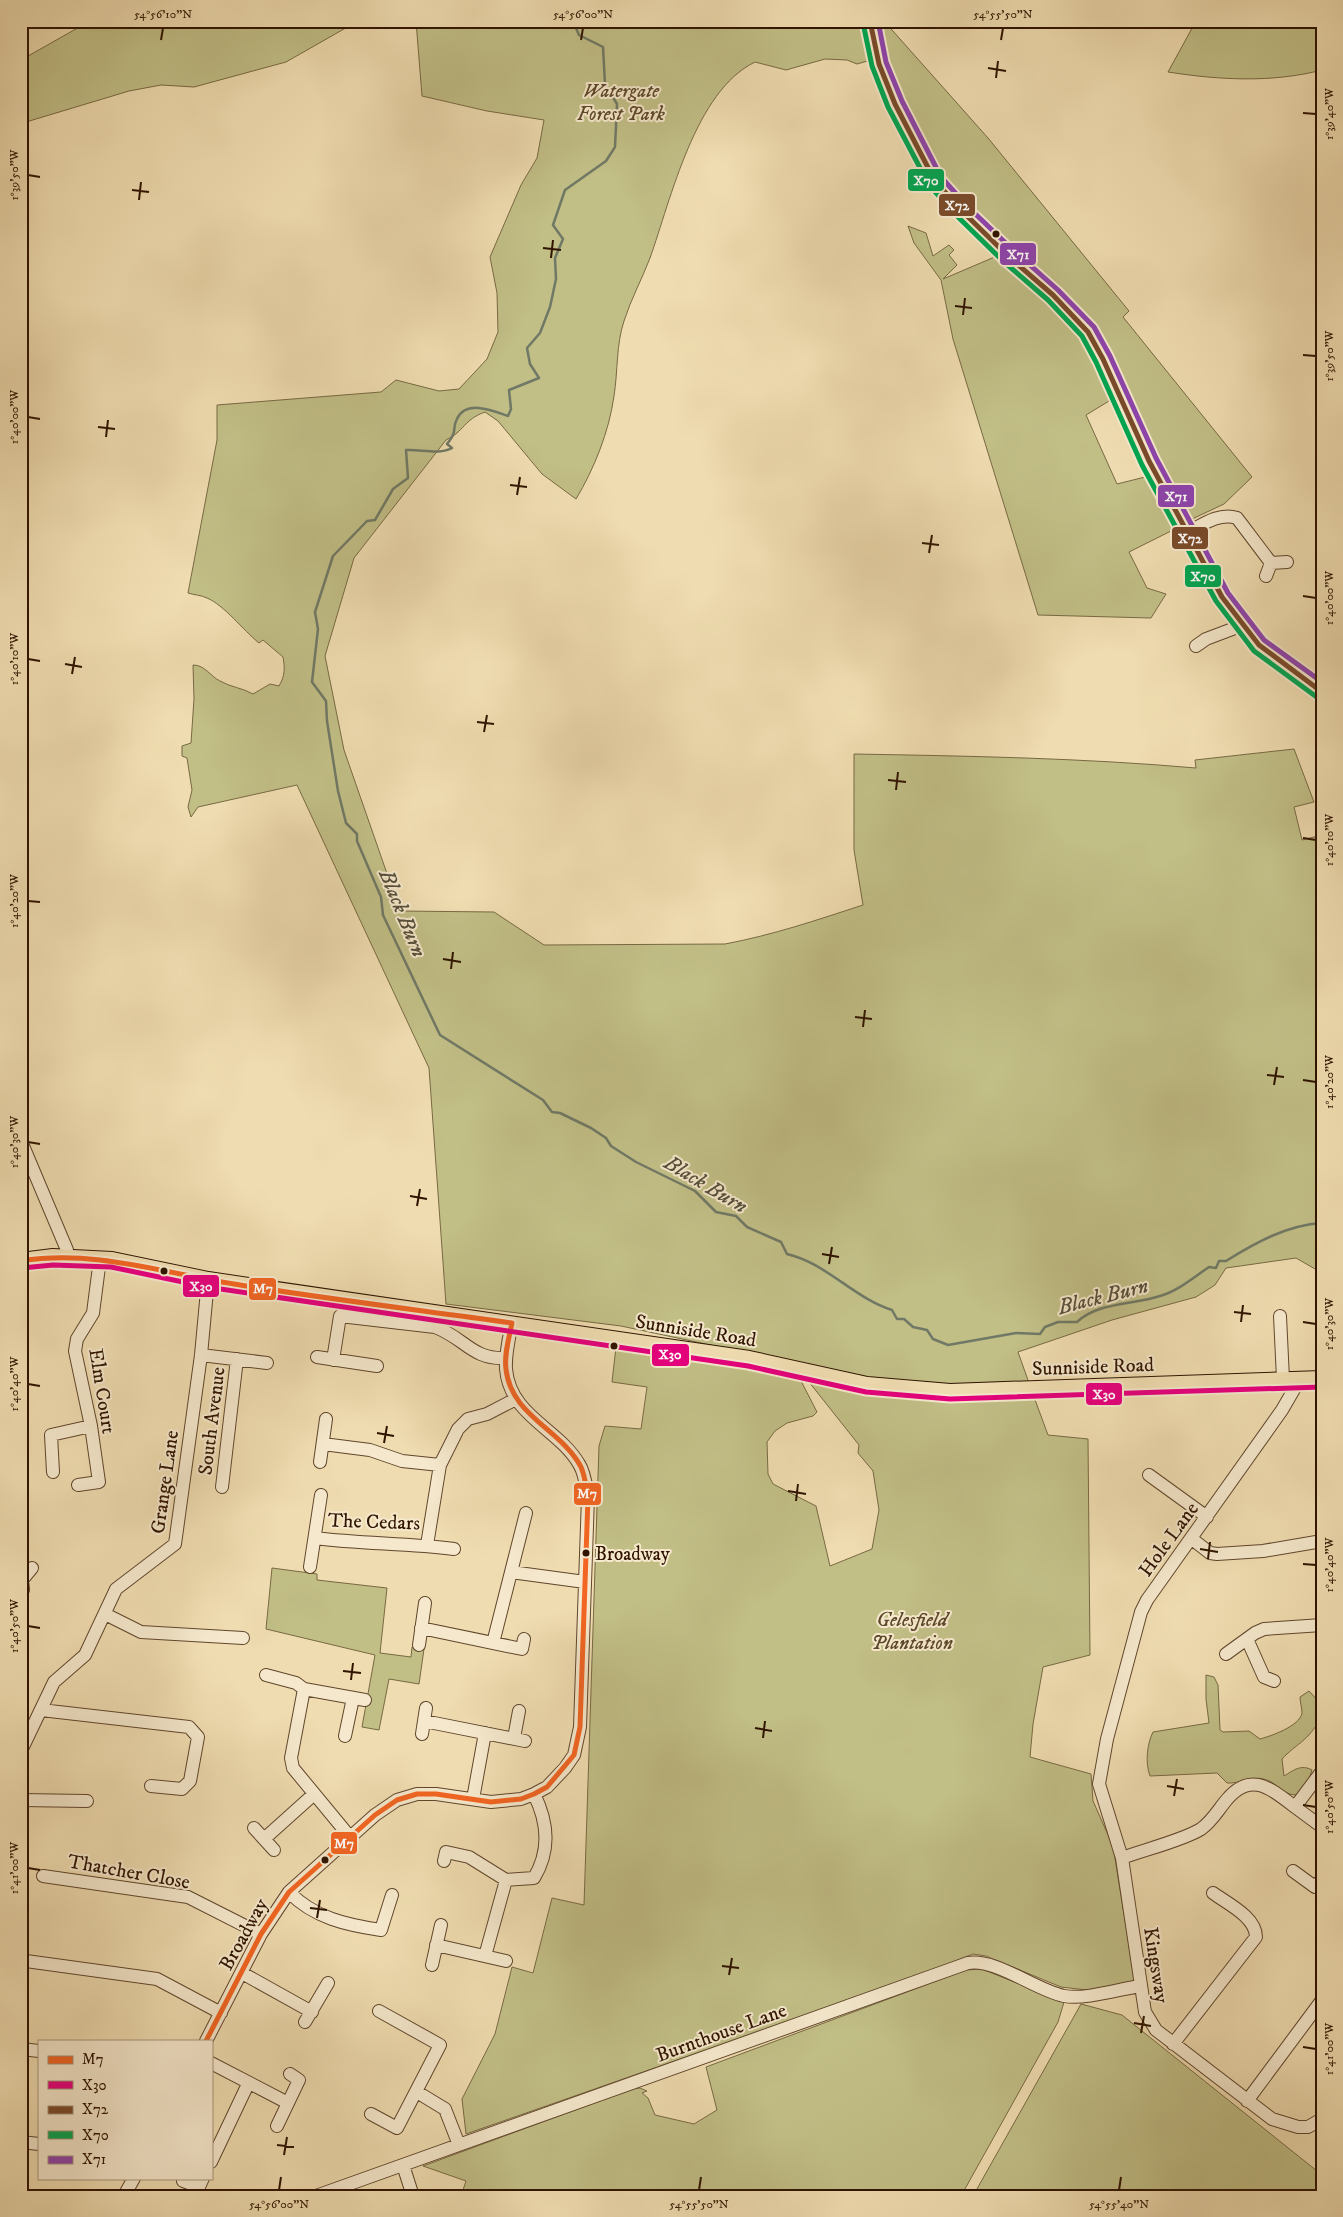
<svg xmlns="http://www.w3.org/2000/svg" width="1343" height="2217" font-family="'IM FELL DW Pica',serif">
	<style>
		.green { fill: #c1be86; stroke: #786943 }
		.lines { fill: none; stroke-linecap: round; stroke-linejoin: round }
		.stream { stroke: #707965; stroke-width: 2.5 }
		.minor-casing { stroke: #60462c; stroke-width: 14 }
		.major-casing { stroke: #301400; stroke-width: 18 }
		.highway-casing { stroke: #301400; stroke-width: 21 }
		.minor { stroke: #f5e8cc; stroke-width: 12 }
		.major { stroke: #efdcb0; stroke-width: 16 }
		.highway { stroke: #efdcb0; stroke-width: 19 }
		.bus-1-casing { stroke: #f5e8cc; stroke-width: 9 }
		.bus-2-casing { stroke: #f5e8cc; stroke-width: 9 }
		.bus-3-casing { stroke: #f5e8cc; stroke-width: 9 }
		.bus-4-casing { stroke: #f5e8cc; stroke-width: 9 }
		.bus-5-casing { stroke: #f5e8cc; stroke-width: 9 }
		.bus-1 { stroke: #f26522; stroke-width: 5 }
		.bus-2 { stroke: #e5007d; stroke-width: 5 }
		.bus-3 { stroke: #7a4b2a; stroke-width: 5 }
		.bus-4 { stroke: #00a651; stroke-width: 5 }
		.bus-5 { stroke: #8e44ad; stroke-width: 5 }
		.ticks { fill: none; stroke: #301400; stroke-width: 2 }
		.bus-dot { fill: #301400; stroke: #f5e8cc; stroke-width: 2 }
		.labels { text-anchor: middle; stroke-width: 4; stroke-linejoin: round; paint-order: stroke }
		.bus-label { font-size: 19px; fill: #301400; stroke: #f5e8cc; text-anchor: start }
		.park-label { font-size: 20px; font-style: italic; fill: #5c4728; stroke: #f5e8cc }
		.street-label { font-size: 20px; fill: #301400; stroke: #f5e8cc }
		.water-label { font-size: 21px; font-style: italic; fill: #554f3b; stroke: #f5e8cc }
		.line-badge { stroke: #f5e8cc; stroke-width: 2 }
		.badge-label { font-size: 14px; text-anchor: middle; font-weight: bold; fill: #fff }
		.neatline { fill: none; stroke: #301400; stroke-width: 2 }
		.ticks-label { font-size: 12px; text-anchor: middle; fill: #301400 }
	</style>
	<rect width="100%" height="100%" fill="#efdcb0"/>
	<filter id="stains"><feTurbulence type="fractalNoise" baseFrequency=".004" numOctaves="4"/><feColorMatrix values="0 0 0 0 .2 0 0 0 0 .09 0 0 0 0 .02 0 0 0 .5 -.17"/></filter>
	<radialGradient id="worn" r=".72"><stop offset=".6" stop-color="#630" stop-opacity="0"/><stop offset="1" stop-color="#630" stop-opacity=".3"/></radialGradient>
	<!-- green -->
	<path class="green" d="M90,21H358L286,62L194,87L161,85L129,91L26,122L21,129V60Z
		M416,21H863L871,60L857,64L847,60L825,59L786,70L755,62C695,91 671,199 650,258C642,279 631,299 624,321C616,345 618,371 614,396C609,432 594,469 576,499L542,474L498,421L485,412C463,420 465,431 446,440L354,558L325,656L344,750L400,911L494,912L544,945L725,944C773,935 817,920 863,905L854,850V754C968,756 1082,758 1196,768L1195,760L1294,749L1314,802L1294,807L1302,840L1322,835V1273L1296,1258L1226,1268L1215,1285L1196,1297L1112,1320L1018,1352L1029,1383L948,1385L861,1377L621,1326L446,1304L429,1068L297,785L198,807L191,817L188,807L192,790L187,758L182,756V746L191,743L194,699L193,665C205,665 210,676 220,681C230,687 243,688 253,694L270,684L279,686C285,676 285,668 283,657L263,640L259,643C243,630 224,605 207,598C201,595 194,595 188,593L217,440V405L381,392L396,380L439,391L459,389L487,359L498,332L497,293L490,257L521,185L537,158L544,120L487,111L422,96Z
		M880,21H884L988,138L1129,311L1123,317L1252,477L1224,504L1190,520L1137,414L1101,335L957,194L918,137L882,54Z
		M1196,21H1322V70C1272,83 1219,80 1168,72Z
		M908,226L926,233L933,256L949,245L954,250L949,255L957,265L943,279L997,256L1080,334L1114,398L1086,415L1117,484L1149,476L1177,528L1129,552L1147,588L1166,594L1151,618L1038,615L953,339L941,280L914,243Z
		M616,1347C679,1355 740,1365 801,1381L817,1412L813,1416L787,1423L775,1431L767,1442L768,1474L773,1484L816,1506L830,1566L872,1549L879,1510L873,1471L858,1453L859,1445L809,1382L854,1391L916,1399L1034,1397L1048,1435L1088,1439L1090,1655L1043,1667L1033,1724L1030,1757L1091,1774L1093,1801L1113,1846L1133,1970L1134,1980L1132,1982L1087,1990L1061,1987L986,1956L973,1954L915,1977L466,2134L462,2099L495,2034L512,1967L533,1973L552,1898L584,1905L599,1446L605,1426L641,1429L647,1387L612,1382Z
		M272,1568L317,1574V1580L387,1588L380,1653L411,1657L412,1647L424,1649L419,1684L389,1679L379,1730L362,1727L375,1655L266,1629Z
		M1206,1675L1214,1677L1218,1685L1220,1730L1223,1732L1249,1731L1260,1739C1271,1736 1300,1726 1302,1713C1302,1708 1300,1702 1300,1697L1309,1691L1322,1705V1724L1318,1723C1305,1743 1296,1744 1282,1759L1284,1776C1294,1770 1301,1764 1312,1770L1307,1785L1296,1795C1282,1795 1276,1781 1263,1779C1250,1776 1240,1784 1227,1783L1217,1773L1150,1776C1145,1763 1147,1744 1153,1732L1209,1723L1206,1699Z
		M982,1969L1064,2002L1058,2022L961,2196H461L466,2181L423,2166L632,2089L640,2088L647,2091L642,2093L648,2098L655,2115L694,2124L717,2110L706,2067L966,1970Z
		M1081,2004L1122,2015L1322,2175V2196H973Z"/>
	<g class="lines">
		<!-- stream -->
		<path class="stream" d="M573,21L579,35L603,47L605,84L617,104L615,147L606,161L565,190L553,225L563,239L555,258L556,279L550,307L540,333L527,348L530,364L539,378L509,390L511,409L508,416C494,411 466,399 457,419C451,430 459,429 447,444L452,448C439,455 421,449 406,450L408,478L393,489L375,520L367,521L333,556L315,612L318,629L312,682L326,701L327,721L338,791L346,823L357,834V841L381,897L383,915L440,1035L543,1100L552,1112L560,1113L591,1128L606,1138L611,1146L636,1162L695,1191L716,1212L736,1216L747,1227L781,1242L787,1254C826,1263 854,1298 892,1310L897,1319H904L913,1327L927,1330L933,1339L948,1345L1016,1333L1040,1334L1045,1327L1058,1322H1077C1098,1302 1133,1305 1160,1296C1178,1291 1194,1277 1209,1267L1216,1268L1219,1261H1226C1255,1243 1287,1225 1322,1223"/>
		<defs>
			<path id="minor" d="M1187,533C1202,525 1219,512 1237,518L1271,563
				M1266,576L1271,563L1287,562
				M1196,646L1206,639L1243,625
				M21,1141L67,1250L66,1257
				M1280,1316L1283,1379
				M201,1355L267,1363
				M317,1357L377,1366
				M333,1360L340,1316L435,1327C465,1338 472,1360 506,1358
				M1300,1379L1282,1410L1147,1600L1141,1612L1107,1739L1099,1784L1122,1858L1145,2012L1156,2030L1272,2119L1298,2127H1308L1322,2119
				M323,1444L370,1450L402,1461L440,1465
				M320,1462L326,1419
				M53,1472L51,1435L91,1426
				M1149,1475L1207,1517
				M78,1485L99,1482L91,1426L75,1351L77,1339L93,1313L100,1259
				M222,1487L237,1359
				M315,1538C361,1544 407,1543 454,1549
				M1192,1539L1210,1553L1217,1554L1263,1551L1322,1541
				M427,1545L440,1465L458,1429L468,1419L487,1414L516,1399
				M310,1567L321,1495
				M511,1572L585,1582
				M23,1590L22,1580L32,1568
				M105,1614L141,1632L243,1638
				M421,1628L522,1649L524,1639
				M1247,1639L1264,1677L1274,1681
				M493,1643L526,1513
				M419,1645L425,1603
				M1226,1654L1255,1633L1264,1629L1322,1625
				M266,1675L296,1683L304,1689L365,1700
				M304,1689L291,1758L293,1768L350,1837
				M41,1710L189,1727L198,1737L190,1781L182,1789L151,1786
				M424,1721L525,1741
				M422,1734L426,1708
				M345,1736L353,1698
				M514,1738L519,1711
				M21,1751L54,1682L85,1655L116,1589L175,1544L201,1355L208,1280
				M473,1799L485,1733
				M21,1800L87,1801
				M1295,1807L1322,1827
				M254,1828L274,1850
				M264,1839L313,1795
				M1122,1858C1143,1850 1184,1840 1201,1829C1211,1822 1217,1812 1224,1803C1249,1770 1269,1787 1295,1807L1322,1771
				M444,1861L446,1852L469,1857L506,1880L534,1878C551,1850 548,1822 534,1794
				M1293,1871L1315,1887L1322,1879
				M43,1876L188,1897L261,1934
				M289,1892C314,1918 347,1925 381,1930L392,1895
				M436,1945L506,1961
				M485,1956L506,1880
				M26,1961L157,1979L221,2013
				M432,1965L441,1925
				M242,1973L312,2012
				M305,2022L328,1983
				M206,2041L261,1934L289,1892L375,1815L397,1800L417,1794H436L491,1802L521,1799L534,1794L547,1787L565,1768L574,1755L580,1727L588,1497C586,1486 585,1473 579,1464C558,1428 510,1416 506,1369C505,1354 509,1338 512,1323
				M1173,2044L1256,1937C1256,1917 1228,1904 1213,1893
				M21,2049L39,2051
				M211,2063L288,2103
				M417,2092L445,2109L459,2145
				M1247,2101L1322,2000
				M371,2114L397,2128L440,2045L379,2011
				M277,2126L299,2080L290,2074
				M21,2142L39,2144
				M211,2162L248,2084
				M403,2165L411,2190L410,2196
				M183,2181L199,2187L203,2178
				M124,2196L134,2178
				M316,2196L968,1963C996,1958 1035,1990 1064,1996C1084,2000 1120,1989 1140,1986"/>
			<path id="major" d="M21,1261L53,1257L112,1260L208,1280L749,1359L867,1385L950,1392L1322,1379"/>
			<path id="highway" d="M870,21L879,64L895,104L935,181L962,211L1008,256L1053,295L1088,332L1103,359L1149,461L1222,597L1259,645L1322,692"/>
		</defs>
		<!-- minor casing -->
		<use href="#minor" class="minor-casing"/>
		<!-- major casing -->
		<use href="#major" class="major-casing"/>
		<!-- highway casing -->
		<use href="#highway" class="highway-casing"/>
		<!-- minor -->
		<use href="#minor" class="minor"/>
		<!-- major -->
		<use href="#major" class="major"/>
		<!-- highway -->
		<use href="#highway" class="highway"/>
		<defs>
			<path id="bus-1" d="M21,1261C94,1249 163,1273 234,1284C327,1299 419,1310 512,1323C509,1338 504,1354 506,1369C511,1416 561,1429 581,1467C585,1476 586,1487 588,1497L580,1727L574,1755L547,1787L534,1794L521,1799L491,1802L436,1794H417L397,1800L375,1815L289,1892L261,1934L206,2041"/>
			<path id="bus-2" d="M22,1268L53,1265L111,1267L207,1287L748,1366L866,1392L950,1399L1322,1387"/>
			<path id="bus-3" d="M870,21L879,64L895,104L935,181L962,211L1008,256L1053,295L1088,332L1103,359L1149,461L1222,597L1259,645L1322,692"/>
			<path id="bus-4" d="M863,23L872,66L888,107L929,185L957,216L1003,261L1048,300L1082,336L1096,362L1142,465L1216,601L1254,651L1318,698"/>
			<path id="bus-5" d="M878,21L886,62L902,101L941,177L967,206L1013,250L1058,290L1094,327L1110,356L1156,458L1228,593L1264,640L1322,682"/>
		</defs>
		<!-- bus-1 casing -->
		<use href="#bus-1" class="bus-1-casing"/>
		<!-- bus-2 casing -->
		<use href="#bus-2" class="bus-2-casing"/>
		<!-- bus-3 casing -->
		<use href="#bus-3" class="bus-3-casing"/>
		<!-- bus-4 casing -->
		<use href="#bus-4" class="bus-4-casing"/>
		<!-- bus-5 casing -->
		<use href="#bus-5" class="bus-5-casing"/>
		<!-- bus-1 -->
		<use href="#bus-1" class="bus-1"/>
		<!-- bus-2 -->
		<use href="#bus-2" class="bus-2"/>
		<!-- bus-3 -->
		<use href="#bus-3" class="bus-3"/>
		<!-- bus-4 -->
		<use href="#bus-4" class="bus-4"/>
		<!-- bus-5 -->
		<use href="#bus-5" class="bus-5"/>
	</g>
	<!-- ticks -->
	<path class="ticks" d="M161,40L163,28M581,40L583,28M1001,40L1003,28M988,68L1006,71M996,78L998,61M1303,113L1316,114M28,175L40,177M132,190L149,192M139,200L141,182M543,248L561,250M551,258L553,240M955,306L972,308M963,315L965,298M1303,355L1316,356M28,417L40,419M98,427L115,429M106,437L108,420M510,485L527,487M517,495L520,477M922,543L939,545M929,553L932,535M1303,596L1316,598M28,659L40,661M65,664L82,667M72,674L75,657M477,722L494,724M484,732L487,715M888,780L906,782M896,790L898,772M1303,838L1316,840M28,901L40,902M443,959L461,962M451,969L453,952M855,1017L872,1019M863,1027L865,1010M1267,1075L1284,1077M1303,1080L1316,1082M1274,1085L1277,1067M28,1142L40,1144M410,1196L427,1199M417,1206L420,1189M822,1254L839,1257M829,1264L832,1247M1234,1312L1251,1314M1241,1322L1243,1305M1303,1322L1316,1324M28,1384L40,1386M377,1433L394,1436M384,1443L387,1426M788,1491L806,1494M796,1501L798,1484M1200,1549L1218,1552M1208,1559L1210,1542M1303,1564L1316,1565M28,1626L40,1628M343,1671L361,1673M351,1680L353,1663M755,1728L772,1731M763,1738L765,1721M1167,1786L1184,1789M1174,1796L1177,1779M1303,1805L1316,1807M28,1868L40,1870M310,1908L327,1910M317,1918L320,1900M722,1966L739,1968M729,1975L732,1958M1134,2023L1151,2026M1141,2033L1144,2016M1303,2047L1316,2049M277,2145L294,2147M284,2155L287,2137M279,2190L281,2177M699,2190L701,2177M1119,2190L1121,2177"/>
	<!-- markers -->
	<g class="bus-dot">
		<circle cx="996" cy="234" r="4.5"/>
		<circle cx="164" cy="1271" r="4.5"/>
		<circle cx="614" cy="1346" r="4.5"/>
		<circle cx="586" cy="1553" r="4.5"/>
		<circle cx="325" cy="1860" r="4.5"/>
	</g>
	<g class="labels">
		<!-- bus labels -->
		<g class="bus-label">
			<text x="595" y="1560">Broadway</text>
		</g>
		<!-- park labels -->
		<g class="park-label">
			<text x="621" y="97">Watergate<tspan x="621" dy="23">Forest Park</tspan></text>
			<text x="912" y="1626">Gelesfield<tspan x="912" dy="23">Plantation</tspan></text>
		</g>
		<!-- street labels -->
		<g class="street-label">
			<text transform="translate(696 1330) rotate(9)" y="7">Sunniside Road</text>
			<text transform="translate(1093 1366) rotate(-2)" y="7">Sunniside Road</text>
			<text transform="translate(103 1391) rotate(81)" y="7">Elm Court</text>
			<text transform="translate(211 1421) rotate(-83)" y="7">South Avenue</text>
			<text transform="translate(164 1482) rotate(-82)" y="7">Grange Lane</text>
			<text transform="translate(374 1521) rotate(2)" y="7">The Cedars</text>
			<text transform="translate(1168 1539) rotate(-54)" y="7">Hole Lane</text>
			<text transform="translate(129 1871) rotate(10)" y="7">Thatcher Close</text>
			<text transform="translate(243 1934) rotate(-61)" y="7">Broadway</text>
			<text transform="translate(1157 1965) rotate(81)" y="7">Kingsway</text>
			<text transform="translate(721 2032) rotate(-20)" y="7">Burnthouse Lane</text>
		</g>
		<!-- water labels -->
		<g class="water-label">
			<text transform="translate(403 913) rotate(68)" y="7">Black Burn</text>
			<text transform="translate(706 1184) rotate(31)" y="7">Black Burn</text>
			<text transform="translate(1103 1296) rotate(-14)" y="7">Black Burn</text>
		</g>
	</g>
	<g class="line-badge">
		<rect x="907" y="168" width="38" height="24" rx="5" fill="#00a651"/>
		<rect x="938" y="193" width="38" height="24" rx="5" fill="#7a4b2a"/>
		<rect x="999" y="242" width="38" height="24" rx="5" fill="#8e44ad"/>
		<rect x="1157" y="484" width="38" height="24" rx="5" fill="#8e44ad"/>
		<rect x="1171" y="526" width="38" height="24" rx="5" fill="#7a4b2a"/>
		<rect x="1184" y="564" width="38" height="24" rx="5" fill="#00a651"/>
		<rect x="182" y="1274" width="38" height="24" rx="5" fill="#e5007d"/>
		<rect x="248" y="1277" width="29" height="24" rx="5" fill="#f26522"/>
		<rect x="651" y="1343" width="39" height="24" rx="5" fill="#e5007d"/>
		<rect x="1085" y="1382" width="38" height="24" rx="5" fill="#e5007d"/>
		<rect x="573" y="1482" width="29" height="24" rx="5" fill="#f26522"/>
		<rect x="330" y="1831" width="28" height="24" rx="5" fill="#f26522"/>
	</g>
	<g class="badge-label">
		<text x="926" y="185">X70</text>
		<text x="957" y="210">X72</text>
		<text x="1018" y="259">X71</text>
		<text x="1176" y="501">X71</text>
		<text x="1190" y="543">X72</text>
		<text x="1203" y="581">X70</text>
		<text x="201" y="1291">X30</text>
		<text x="263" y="1293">M7</text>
		<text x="670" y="1359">X30</text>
		<text x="1104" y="1399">X30</text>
		<text x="587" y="1498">M7</text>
		<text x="344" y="1848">M7</text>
	</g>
	<!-- margin -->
	<rect width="1343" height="2217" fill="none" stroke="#efdcb0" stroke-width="55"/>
	<!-- legend -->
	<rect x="38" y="2040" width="175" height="140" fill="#f5e8cc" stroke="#a6937a"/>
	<rect x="48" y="2056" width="25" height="8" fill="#f26522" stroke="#a6937a"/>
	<text x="82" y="2064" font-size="15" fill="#301400">M7</text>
	<rect x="48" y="2081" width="25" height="8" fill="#e5007d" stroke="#a6937a"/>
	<text x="82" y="2090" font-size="15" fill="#301400">X30</text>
	<rect x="48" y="2106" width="25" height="8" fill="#7a4b2a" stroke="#a6937a"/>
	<text x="82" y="2114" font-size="15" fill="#301400">X72</text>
	<rect x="48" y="2131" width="25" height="8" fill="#00a651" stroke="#a6937a"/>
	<text x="82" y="2140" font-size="15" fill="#301400">X70</text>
	<rect x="48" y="2156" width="25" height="8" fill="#8e44ad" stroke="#a6937a"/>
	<text x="82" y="2164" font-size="15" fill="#301400">X71</text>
	<rect x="28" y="28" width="1288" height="2162" class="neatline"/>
	<g class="ticks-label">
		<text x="163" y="18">54°56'10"N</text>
		<text x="583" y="18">54°56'00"N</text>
		<text x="1003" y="18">54°55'50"N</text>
		<text transform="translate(1329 114) rotate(-90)" y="4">1°39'40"W</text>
		<text transform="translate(14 175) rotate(-90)" y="4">1°39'50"W</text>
		<text transform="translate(1329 356) rotate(-90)" y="4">1°39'50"W</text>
		<text transform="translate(14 417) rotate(-90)" y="4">1°40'00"W</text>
		<text transform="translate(1329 598) rotate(-90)" y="4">1°40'00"W</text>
		<text transform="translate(14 659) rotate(-90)" y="4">1°40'10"W</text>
		<text transform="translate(1329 840) rotate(-90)" y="4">1°40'10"W</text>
		<text transform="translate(14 901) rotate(-90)" y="4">1°40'20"W</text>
		<text transform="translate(1329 1082) rotate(-90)" y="4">1°40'20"W</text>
		<text transform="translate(14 1142) rotate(-90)" y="4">1°40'30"W</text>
		<text transform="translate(1329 1324) rotate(-90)" y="4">1°40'30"W</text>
		<text transform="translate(14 1384) rotate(-90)" y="4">1°40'40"W</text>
		<text transform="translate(1329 1565) rotate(-90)" y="4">1°40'40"W</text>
		<text transform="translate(14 1626) rotate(-90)" y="4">1°40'50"W</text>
		<text transform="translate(1329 1807) rotate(-90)" y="4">1°40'50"W</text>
		<text transform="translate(14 1868) rotate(-90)" y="4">1°41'00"W</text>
		<text transform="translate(1329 2049) rotate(-90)" y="4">1°41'00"W</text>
		<text x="279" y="2208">54°56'00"N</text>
		<text x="699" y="2208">54°55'50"N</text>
		<text x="1119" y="2208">54°55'40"N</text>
	</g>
	<rect width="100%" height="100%" filter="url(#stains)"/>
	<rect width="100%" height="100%" fill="url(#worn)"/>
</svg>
